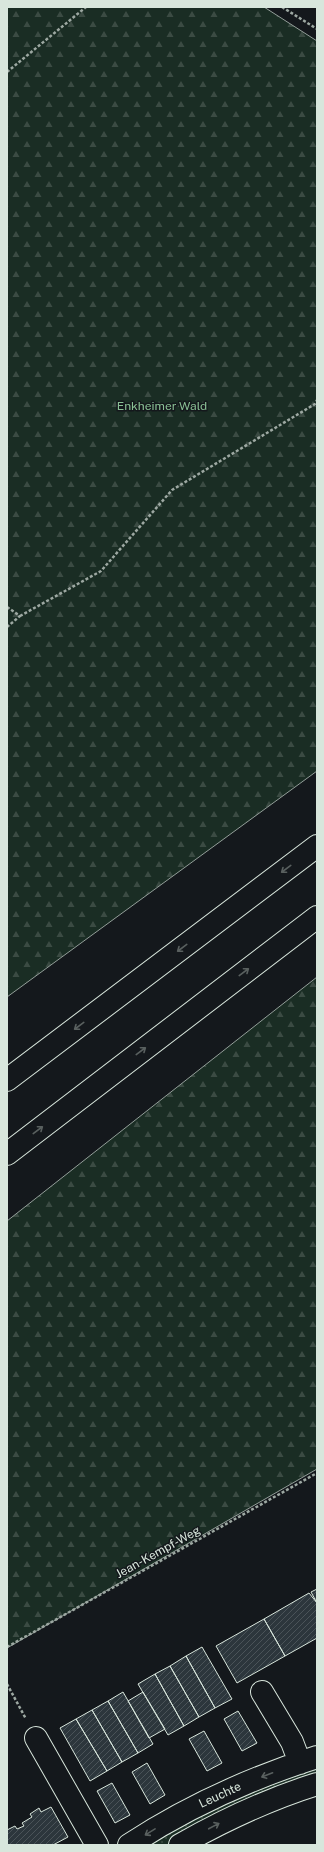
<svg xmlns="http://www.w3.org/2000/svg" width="324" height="1852" font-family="'Public Sans',sans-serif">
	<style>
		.grass { fill: url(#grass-dots); stroke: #939e99 }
		.forest { fill: url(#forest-firs); stroke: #939e99 }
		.building { fill: url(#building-hatch); stroke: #d8e6dc }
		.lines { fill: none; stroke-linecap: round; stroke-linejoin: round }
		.minor-casing { stroke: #d8e6dc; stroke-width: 24 }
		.highway-casing { stroke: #d8e6dc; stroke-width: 24 }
		.path { stroke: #9da8a2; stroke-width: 2.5; stroke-dasharray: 3 2; stroke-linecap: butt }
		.minor { stroke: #14181c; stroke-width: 22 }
		.highway { stroke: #14181c; stroke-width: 22 }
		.oneway { stroke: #59605f }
		.labels { text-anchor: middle; stroke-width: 3; stroke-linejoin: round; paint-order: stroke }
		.park-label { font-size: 12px; fill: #8ac095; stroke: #14181c }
		.street-label { font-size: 12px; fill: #d8e6dc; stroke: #14181c }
	</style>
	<defs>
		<pattern id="grass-dots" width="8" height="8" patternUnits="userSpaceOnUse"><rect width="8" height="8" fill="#1a2d24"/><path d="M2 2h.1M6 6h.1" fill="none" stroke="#3b4b43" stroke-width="1.8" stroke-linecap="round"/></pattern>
		<pattern id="forest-firs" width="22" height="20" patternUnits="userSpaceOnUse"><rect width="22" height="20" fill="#1a2d24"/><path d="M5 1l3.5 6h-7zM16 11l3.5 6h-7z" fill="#3b4b43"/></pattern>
		<pattern id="building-hatch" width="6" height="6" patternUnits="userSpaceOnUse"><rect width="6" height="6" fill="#2c363c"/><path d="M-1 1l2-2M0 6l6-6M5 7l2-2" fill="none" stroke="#4a5358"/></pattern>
	</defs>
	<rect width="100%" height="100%" fill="#14181c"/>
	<!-- grass -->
	<path class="grass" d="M317,1764V1780L172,1845H141L165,1830Z"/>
	<!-- forest -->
	<path class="forest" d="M7,7H264L317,41V771L7,997Z
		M317,977V1469L7,1648V1221Z"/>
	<!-- building -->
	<path class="building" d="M317,1589V1603L311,1592Z
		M309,1593L317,1603V1638L285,1656L264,1619Z
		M264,1619L285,1656L237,1683L216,1646Z
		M202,1647L232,1699L215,1708L186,1656Z
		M186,1656L215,1708L199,1717L170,1666Z
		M170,1666L199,1717L184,1726L155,1674Z
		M155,1674L184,1726L168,1735L138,1684Z
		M123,1692L153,1744L138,1753L108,1701Z
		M143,1692L165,1729L149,1738L128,1701Z
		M108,1701L138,1753L122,1762L92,1710Z
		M92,1710L122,1762L107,1771L76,1719Z
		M238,1711L257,1743L242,1751L224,1719Z
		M76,1719L107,1771L90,1781L60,1728Z
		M204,1731L222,1763L207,1771L189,1739Z
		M147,1763L165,1795L150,1804L132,1772Z
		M112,1783L130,1815L115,1823L97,1791Z
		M51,1807L68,1837L53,1845H7V1830L15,1826L17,1829L24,1826L22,1823L32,1817L30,1814L39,1808L41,1812Z"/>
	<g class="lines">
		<defs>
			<path id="minor" d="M262,1692L292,1742L300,1763
				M36,1738L97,1845
				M129,1845C187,1807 251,1778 317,1757
				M180,1845C224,1820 269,1799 317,1784"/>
			<path id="highway" d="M7,1080L317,846
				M7,1154L317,917"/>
		</defs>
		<!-- minor casing -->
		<use href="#minor" class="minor-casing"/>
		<!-- highway casing -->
		<use href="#highway" class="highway-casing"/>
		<!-- path -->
		<path class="path" d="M282,7L317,29
			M7,72L86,7
			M7,607L20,616L7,627
			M20,616L101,571L172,490L315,404L317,400
			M7,1647L317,1473
			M7,1684L26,1719"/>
		<!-- minor -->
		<use href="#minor" class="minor"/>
		<!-- highway -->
		<use href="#highway" class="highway"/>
	</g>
	<!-- one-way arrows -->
	<defs><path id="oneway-shaft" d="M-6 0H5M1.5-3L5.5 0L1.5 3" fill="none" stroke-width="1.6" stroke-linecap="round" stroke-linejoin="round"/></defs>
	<g class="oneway">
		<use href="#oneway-shaft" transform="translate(286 869) rotate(143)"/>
		<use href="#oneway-shaft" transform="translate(182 948) rotate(143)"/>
		<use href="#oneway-shaft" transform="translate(244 972) rotate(-37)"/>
		<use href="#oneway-shaft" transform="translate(79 1026) rotate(143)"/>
		<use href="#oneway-shaft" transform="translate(141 1051) rotate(-37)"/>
		<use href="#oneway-shaft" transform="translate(38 1130) rotate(-37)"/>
		<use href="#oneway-shaft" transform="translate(267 1775) rotate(159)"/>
		<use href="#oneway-shaft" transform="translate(214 1826) rotate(-28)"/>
		<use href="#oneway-shaft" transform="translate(150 1832) rotate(148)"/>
	</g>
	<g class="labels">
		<!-- park labels -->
		<g class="park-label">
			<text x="162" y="410">Enkheimer Wald</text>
		</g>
		<!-- street labels -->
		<g class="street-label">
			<text transform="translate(158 1552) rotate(-29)" y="4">Jean-Kempf-Weg</text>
			<text transform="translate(220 1795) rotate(-25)" y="4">Leuchte</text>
		</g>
	</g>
	<!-- border -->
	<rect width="324" height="1852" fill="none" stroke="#d8e6dc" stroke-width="16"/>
</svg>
